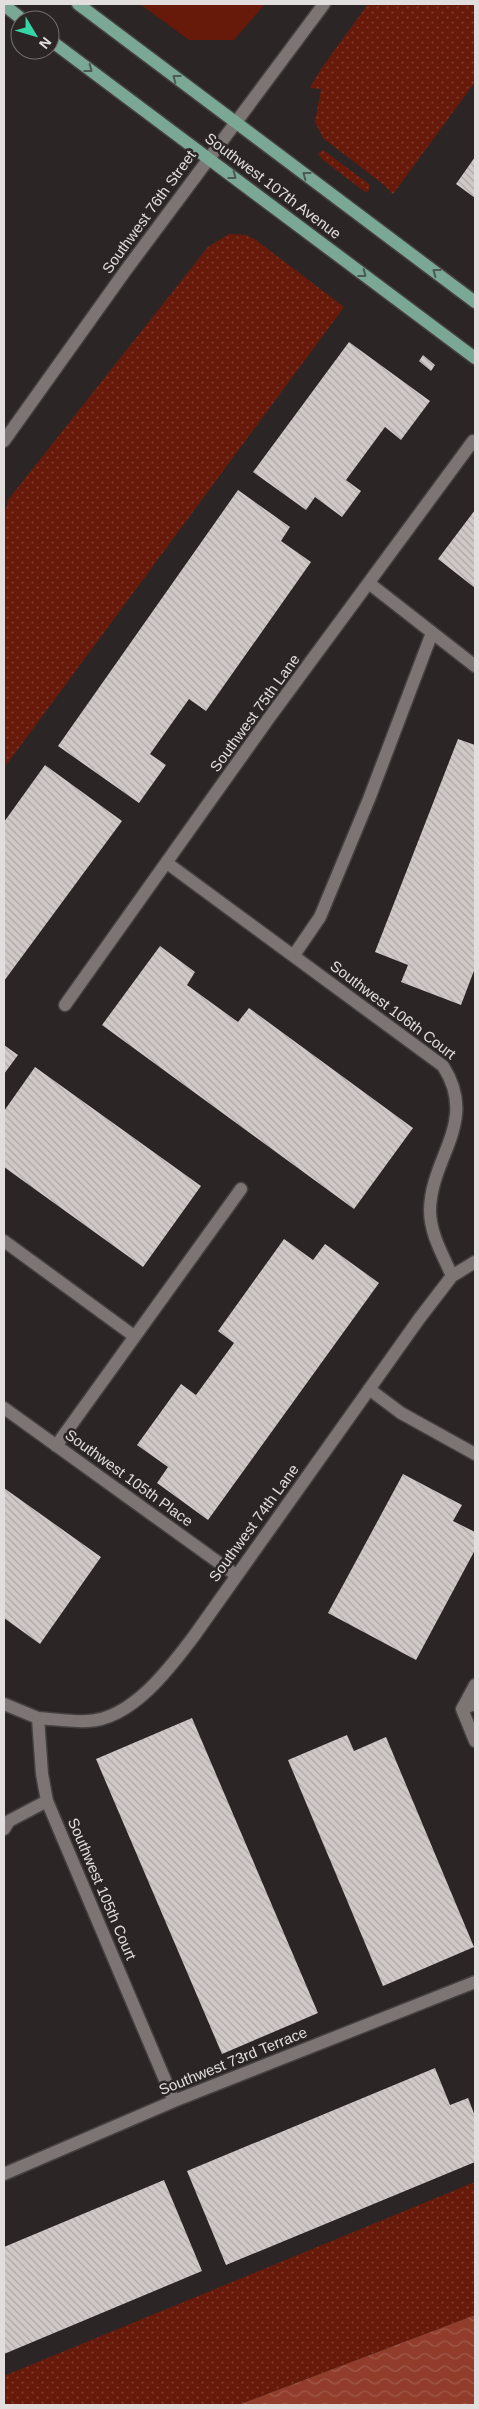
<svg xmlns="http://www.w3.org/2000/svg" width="479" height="2409" font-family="Helvetica,sans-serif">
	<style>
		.grass { fill: url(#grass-dots) }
		.park { fill: #681a0a }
		.water { fill: url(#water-waves) }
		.building { fill: url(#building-back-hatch) }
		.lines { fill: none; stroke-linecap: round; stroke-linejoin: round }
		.minor-casing { stroke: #454140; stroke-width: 15 }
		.tertiary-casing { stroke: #454140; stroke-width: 15 }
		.primary-casing { stroke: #454140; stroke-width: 15 }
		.minor { stroke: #7c7573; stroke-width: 12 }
		.tertiary { stroke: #7c7573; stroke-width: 12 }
		.primary { stroke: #7aa895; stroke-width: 12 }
		.oneway { stroke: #4b5a52 }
		.labels { text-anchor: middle; stroke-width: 5; stroke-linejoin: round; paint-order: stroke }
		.street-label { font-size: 15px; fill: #e2dedd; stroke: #2b2625 }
	</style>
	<defs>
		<pattern id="grass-dots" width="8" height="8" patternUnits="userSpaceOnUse" patternTransform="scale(1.25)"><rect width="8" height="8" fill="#681a0a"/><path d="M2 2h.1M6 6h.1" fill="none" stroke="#7d3b2d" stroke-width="1.8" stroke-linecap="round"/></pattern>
		<pattern id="water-waves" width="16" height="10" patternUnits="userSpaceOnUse" patternTransform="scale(1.25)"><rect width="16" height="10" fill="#923d2c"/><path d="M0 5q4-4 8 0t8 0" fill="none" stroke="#a1594a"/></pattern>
		<pattern id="building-back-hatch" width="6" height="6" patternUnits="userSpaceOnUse" patternTransform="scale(1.25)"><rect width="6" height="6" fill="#d0c9c7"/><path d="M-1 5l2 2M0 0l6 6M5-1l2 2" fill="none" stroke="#ada8a6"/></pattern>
	</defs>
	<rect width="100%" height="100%" fill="#2b2625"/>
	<!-- grass -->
	<path class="grass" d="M368,4H475V82L393,194L384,185L323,138L315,122L321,89L310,88L321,69Z
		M323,150L369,184V191L365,192L322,159L318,154Z
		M229,234L246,235L256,240L344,307L4,768V518L8,500L208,247Z
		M475,2182V2315L238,2405H4V2376Z"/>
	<!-- park -->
	<path class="park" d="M140,4H265L234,40H189Z"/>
	<!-- water -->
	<path class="water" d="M475,2315V2405H238Z"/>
	<!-- building -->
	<path class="building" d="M475,157V198L456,184Z
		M349,342L430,401L401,440L385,427L346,480L361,491L342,517L315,497L306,510L253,472Z
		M423,355L435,365L431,371L419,361Z
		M238,490L290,527L281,541L311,562L206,711L189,699L150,754L166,765L139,803L58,746Z
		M475,510V588L438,559Z
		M458,739L475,745V968L461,1005L401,982L408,965L375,952Z
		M45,765L122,821L4,981V822Z
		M160,946L195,972L187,985L238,1022L249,1008L413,1128L354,1209L102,1025Z
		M4,1045L18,1055L4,1074Z
		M35,1067L201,1186L143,1267L4,1167V1111Z
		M284,1239L313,1260L325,1244L379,1283L208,1520L157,1483L168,1467L137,1445L181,1384L196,1395L234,1343L218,1331Z
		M403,1474L462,1505L453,1521L475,1532V1550L416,1660L328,1613Z
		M4,1488L101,1557L40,1644L4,1618Z
		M192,1718L318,2013L222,2054L96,1759Z
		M347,1735L354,1751L386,1737L474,1947L383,1986L288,1760Z
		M435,2068L450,2105L468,2098L475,2116V2162L226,2265L187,2171Z
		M164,2180L202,2271L4,2354V2247Z"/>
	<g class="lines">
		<defs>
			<path id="minor" d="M370,584L475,666
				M167,863L443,1066C479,1122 431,1156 430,1210C430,1234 443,1255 452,1276
				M294,955L320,917L369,799L432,633
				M65,1005L269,718L473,441
				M4,1241L134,1336
				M369,1389L401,1413L475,1454
				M4,1408L236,1575
				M56,1446L241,1189
				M4,1704L38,1718L42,1774L47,1801L174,2101
				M475,1704L462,1709L475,1741
				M462,1709L475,1685
				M38,1718C54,1719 72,1722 88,1721C132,1719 170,1668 194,1636L419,1319L452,1276L475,1262
				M4,1829L9,1821L47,1801
				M4,2174L174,2101L475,1982"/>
			<path id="tertiary" d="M4,441L126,270L324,4"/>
			<path id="primary" d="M78,4L475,302
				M4,5L23,20
				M50,40L475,358"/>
		</defs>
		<!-- minor casing -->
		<use href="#minor" class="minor-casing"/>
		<!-- tertiary casing -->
		<use href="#tertiary" class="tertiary-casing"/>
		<!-- primary casing -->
		<use href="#primary" class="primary-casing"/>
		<!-- minor -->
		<use href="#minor" class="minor"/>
		<!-- tertiary -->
		<use href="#tertiary" class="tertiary"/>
		<!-- primary -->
		<use href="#primary" class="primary"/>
	</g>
	<!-- one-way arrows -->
	<defs><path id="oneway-chevron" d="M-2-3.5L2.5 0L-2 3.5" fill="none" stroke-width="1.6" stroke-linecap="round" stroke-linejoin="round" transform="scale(1.25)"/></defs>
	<g class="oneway">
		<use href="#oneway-chevron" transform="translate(89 69) rotate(37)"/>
		<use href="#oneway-chevron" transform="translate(176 78) rotate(-143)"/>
		<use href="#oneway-chevron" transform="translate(306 175) rotate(-143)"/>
		<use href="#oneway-chevron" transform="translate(233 176) rotate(37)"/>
		<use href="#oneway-chevron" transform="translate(436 272) rotate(-143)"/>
		<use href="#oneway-chevron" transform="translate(363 274) rotate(37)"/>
	</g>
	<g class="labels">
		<!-- street labels -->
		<g class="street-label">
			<text transform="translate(273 186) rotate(37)" y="5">Southwest 107th Avenue</text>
			<text transform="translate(149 212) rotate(-54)" y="5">Southwest 76th Street</text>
			<text transform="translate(255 713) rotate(-54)" y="5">Southwest 75th Lane</text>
			<text transform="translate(393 1010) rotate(37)" y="5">Southwest 106th Court</text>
			<text transform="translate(129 1478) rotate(36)" y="5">Southwest 105th Place</text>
			<text transform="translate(254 1523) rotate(-54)" y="5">Southwest 74th Lane</text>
			<text transform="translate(102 1889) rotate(67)" y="5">Southwest 105th Court</text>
			<text transform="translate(233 2061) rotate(-22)" y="5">Southwest 73rd Terrace</text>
		</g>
	</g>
	<!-- border -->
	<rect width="479" height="2409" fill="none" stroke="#e2dedd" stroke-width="10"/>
	<!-- north arrow -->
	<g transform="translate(35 35) rotate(128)"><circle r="24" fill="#2b2625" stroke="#74706f"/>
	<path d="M0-4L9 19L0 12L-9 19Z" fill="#37d4a6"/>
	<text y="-8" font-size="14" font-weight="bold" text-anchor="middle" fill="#e2dedd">N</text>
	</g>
</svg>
